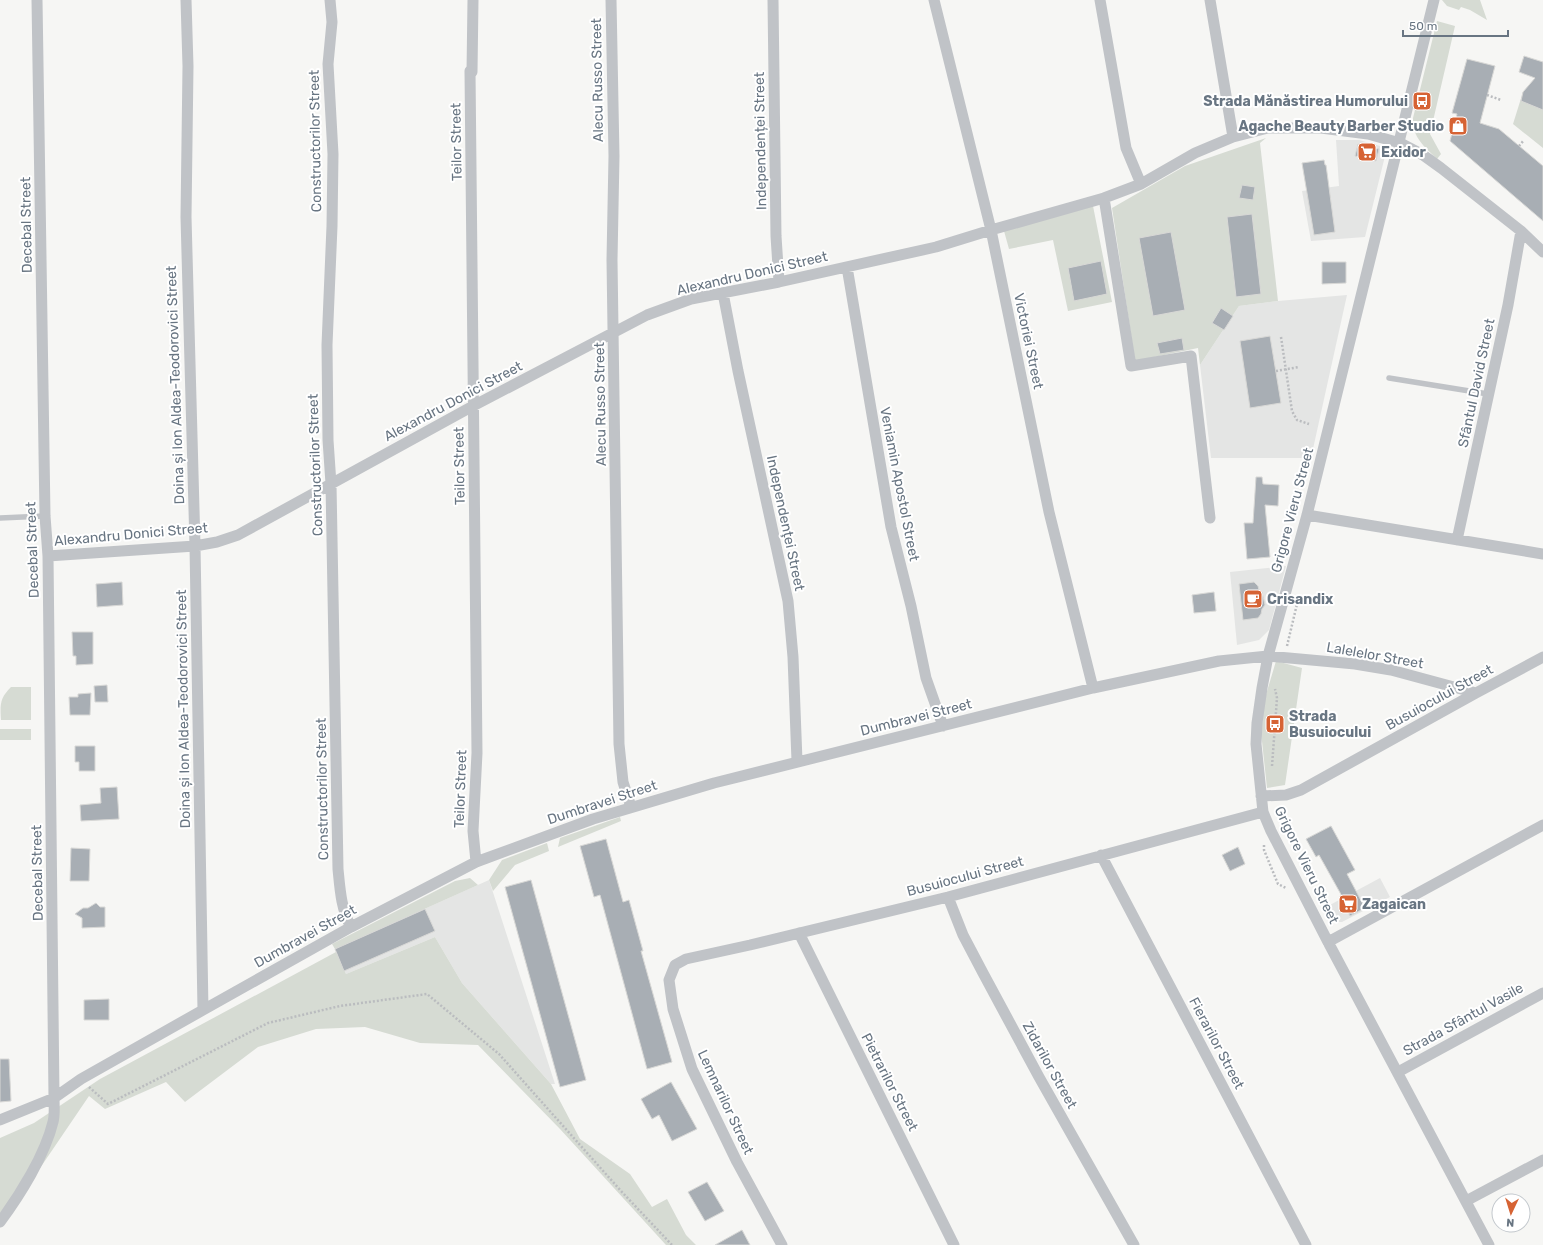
<svg xmlns="http://www.w3.org/2000/svg" width="1543" height="1245" font-family="Rubik,sans-serif">
	<style>
		.built { fill: #e4e5e4 }
		.green { fill: #d6dbd3; fill-rule: evenodd }
		.building { fill: #a8aeb4; stroke: #d8d8d6 }
		.lines { fill: none; stroke-linecap: round; stroke-linejoin: round }
		.path { stroke: #babcbf; stroke-width: 2.5; stroke-dasharray: 2 2; stroke-linecap: butt }
		.lane { stroke: #c0c3c7; stroke-width: 5.5 }
		.street { stroke: #c0c3c7; stroke-width: 11 }
		.labels { text-anchor: middle; stroke-width: 4; stroke-linejoin: round; paint-order: stroke }
		.street-label { font-size: 14px; fill: #687582; stroke: #fff }
		.poi-label { font-size: 14px; font-weight: bold; fill: #687582; stroke: #fff; text-anchor: start }
	</style>
	<rect width="100%" height="100%" fill="#f6f6f4"/>
	<!-- built -->
	<path class="built" d="M1336,140H1359L1387,148L1365,237L1311,241L1302,191L1339,186Z
		M1347,295L1311,458H1211L1200,365L1239,306L1278,301Z
		M1286,566L1269,630L1259,640L1237,645L1230,572Z
		M1380,878L1390,897L1342,922H1336L1328,906Z
		M489,880L555,1084H551L462,983L435,937L346,974L335,949Z"/>
	<!-- green -->
	<path class="green" d="M1442,0H1480L1487,20L1470,10L1461,7L1459,10L1447,6Z
		M1437,21L1455,26L1430,134L1441,154L1437,159C1424,146 1412,137 1413,118Z
		M1523,92H1543V148L1513,124Z
		M1266,138L1260,143L1278,301L1239,306L1200,365L1198,348L1135,361L1112,208L1185,166Z
		M1093,206L1112,302L1068,311L1053,240L1009,249L1004,231ZM1101,262L1107,294L1074,300L1068,268Z
		M1276,661L1302,668L1285,785L1267,788L1261,732L1265,698Z
		M11,687H31V720H1C0,704 0,698 11,687Z
		M0,729H31V740H0Z
		M620,817L621,821L558,847L560,838Z
		M547,843L549,851L515,865L493,891L489,880L502,860Z
		M470,878L478,885L335,949L332,944L455,881Z
		M435,937L462,983L551,1084L580,1139L630,1174L652,1207L667,1199L686,1235L696,1245H666L560,1129L478,1045L420,1043L365,1027L316,1029L258,1047L185,1102L166,1082L105,1109L89,1096L0,1227V1138L34,1123L100,1079L336,952L346,974Z"/>
	<!-- building -->
	<path class="building" d="M1524,56L1543,62V110L1521,101L1523,92L1535,78L1519,72Z
		M1467,59L1495,66L1480,123L1499,129L1543,166V221L1450,141L1457,114L1452,113Z
		M1358,144L1379,149L1376,161L1355,156Z
		M1324,160L1325,165H1326L1335,232L1314,235L1302,163Z
		M1242,185L1255,187L1253,200L1239,198Z
		M1252,214L1261,294L1236,297L1227,217Z
		M1171,232L1185,310L1153,316L1139,238Z
		M1101,261L1107,294L1074,301L1068,268Z
		M1322,262H1346V283L1322,284Z
		M1221,308L1233,316L1224,330L1212,323Z
		M1270,336L1281,403L1250,408L1240,341Z
		M1182,338L1184,350L1160,354L1157,343Z
		M1256,477H1262L1263,484L1279,485L1278,506L1265,505L1270,557L1247,559L1244,523H1253Z
		M122,582L123,605L97,607L96,584Z
		M1254,582L1258,586L1259,590L1262,592L1265,605L1262,609L1261,614L1258,618L1243,620L1239,584Z
		M1214,592L1216,611L1194,613L1192,595Z
		M72,632H93V664L76,665V656H73Z
		M107,685L108,702H95L94,686Z
		M91,693L90,715H70L69,697H78V694Z
		M75,746H95V771H79V762H75Z
		M117,787L119,819L81,821L80,805L101,803L100,788Z
		M1331,826L1355,870L1347,874L1365,908L1350,916L1341,899L1343,898L1319,855L1316,857L1306,839Z
		M606,839L623,902L629,900L643,951H641L672,1062L647,1069L600,895L594,897L580,846Z
		M1238,847L1245,864L1230,871L1222,855Z
		M71,848L90,849L89,881H70Z
		M531,880L586,1080L560,1087L505,887Z
		M96,903L100,907H105V927L82,928V918L75,914L83,908H88Z
		M425,909L435,931L344,971L335,949Z
		M109,999V1020H84V1000Z
		M0,1059H9L11,1101L0,1102Z
		M671,1082L697,1129L672,1141L659,1115L652,1119L641,1099Z
		M707,1182L724,1211L705,1221L688,1192Z
		M742,1230L750,1245H715Z"/>
	<g class="lines">
		<!-- path -->
		<path class="path" d="M1487,95L1501,100
			M1519,146L1524,140
			M1281,337L1292,411L1297,420L1309,424
			M1276,371L1299,367
			M1287,646L1297,604
			M1272,766L1277,698L1275,689
			M1264,845V850L1278,884L1286,888
			M89,1087L108,1104L268,1023L340,1006L427,994L499,1054L621,1191L672,1245"/>
		<!-- lane -->
		<path class="lane" d="M1389,378L1488,394
			M0,518L45,516"/>
		<!-- street -->
		<path class="street" d="M186,0L188,66L186,217L195,546L203,1010
			M330,0L332,22L328,64L333,154L332,226L327,345L328,440L331,484L338,869C340,889 341,909 351,927
			M473,0L472,72L470,71L477,753L473,831L476,862
			M611,0L614,156L612,260L619,744L623,782L631,807
			M773,0L776,236L779,282
			M934,0L991,230L1049,512L1093,688
			M1100,0L1126,148L1141,184
			M1210,0L1233,137
			M1434,0L1307,515L1268,656L1262,688L1257,723L1256,744L1263,812L1271,831L1328,942L1489,1245
			M1104,198L1131,366L1191,356L1210,518
			M847,267L891,527L911,606L926,678L943,726
			M723,293L738,371L788,601L793,657L797,761
			M1307,515L1543,554
			M1457,540L1508,305L1521,231
			M48,556L195,546L217,542L238,535L473,406L647,315L691,299L779,282L936,247L991,230L1104,198L1141,184L1195,153L1233,137L1268,128H1321L1368,134L1400,143L1423,155L1441,168L1521,231L1543,252
			M1261,796L1286,795L1301,790L1476,693L1543,657
			M1101,855L1306,1245
			M948,897L963,935L983,973L1039,1077L1134,1245
			M799,933L954,1245
			M1328,942L1543,825
			M1398,1072L1543,993
			M0,1120L54,1098L81,1079L203,1010L351,927L476,862L593,819L714,783L1093,688L1219,661L1268,656L1355,664L1391,670L1476,693
			M1466,1201L1543,1160
			M0,1222C20,1195 45,1155 53,1122C55,1115 54,1106 54,1098L48,556L45,516L37,0
			M782,1245L737,1162L692,1069L673,1009L669,980L675,965L686,959L750,945L948,897L1263,812"/>
	</g>
	<!-- icons -->
	<defs>
		<symbol id="bus-square" viewBox="-11 -11 22 22"><rect x="-9" y="-9" width="18" height="18" rx="4" fill="#d66334" stroke="#fff"/><path d="M-5-6H5V4H4V6H2V4H-2V6H-4V4H-5ZM-3.5-4V0h7V-4ZM-3.5 1.2v1.5H-2V1.2ZM2 1.2v1.5H3.5V1.2Z" fill="#fff"/></symbol>
		<symbol id="shop-square" viewBox="-11 -11 22 22"><rect x="-9" y="-9" width="18" height="18" rx="4" fill="#d66334" stroke="#fff"/><path d="M-5-2.5h2.3a2.7 3.5 0 0 1 5.4 0H5L5.5 6h-11ZM-1.5-2.5h3a1.5 2.3 0 0 0-3 0Z" fill="#fff"/></symbol>
		<symbol id="supermarket-square" viewBox="-11 -11 22 22"><rect x="-9" y="-9" width="18" height="18" rx="4" fill="#d66334" stroke="#fff"/><path d="M-6-5.5h2.5l.6 2H6L4.5 2H-2.5L-4.4-4H-6ZM-1.5 3.2a1.3 1.3 0 1 0 .1 0ZM3 3.2a1.3 1.3 0 1 0 .1 0Z" fill="#fff"/></symbol>
		<symbol id="cafe-square" viewBox="-11 -11 22 22"><rect x="-9" y="-9" width="18" height="18" rx="4" fill="#d66334" stroke="#fff"/><path d="M-5.5-4.5H6V0H3Q3 3.5 0 3.5H-2.5Q-5.5 3.5-5.5 0ZM3-3.2v2h1.7v-2ZM-6 4.5H4V6H-6Z" fill="#fff"/></symbol>
	</defs>
	<g fill-rule="evenodd">
		<use href="#bus-square" x="1411" y="90" width="22" height="22"/>
		<use href="#shop-square" x="1447" y="115" width="22" height="22"/>
		<use href="#supermarket-square" x="1356" y="141" width="22" height="22"/>
		<use href="#cafe-square" x="1242" y="588" width="22" height="22"/>
		<use href="#bus-square" x="1264" y="713" width="22" height="22"/>
		<use href="#supermarket-square" x="1337" y="893" width="22" height="22"/>
	</g>
	<g class="labels">
		<!-- street labels -->
		<g class="street-label">
			<text transform="translate(597 80) rotate(-91)" y="5">Alecu Russo Street</text>
			<text transform="translate(315 141) rotate(-91)" y="5">Constructorilor Street</text>
			<text transform="translate(760 141) rotate(-91)" y="5">Independenței Street</text>
			<text transform="translate(456 142) rotate(-91)" y="5">Teilor Street</text>
			<text transform="translate(26 225) rotate(-91)" y="5">Decebal Street</text>
			<text transform="translate(752 273) rotate(-13)" y="5">Alexandru Donici Street</text>
			<text transform="translate(1029 341) rotate(78)" y="5">Victoriei Street</text>
			<text transform="translate(1476 383) rotate(-78)" y="5">Sfântul David Street</text>
			<text transform="translate(175 385) rotate(-92)" y="5">Doina și Ion Aldea-Teodorovici Street</text>
			<text transform="translate(453 401) rotate(-28)" y="5">Alexandru Donici Street</text>
			<text transform="translate(600 404) rotate(-91)" y="5">Alecu Russo Street</text>
			<text transform="translate(315 465) rotate(-92)" y="5">Constructorilor Street</text>
			<text transform="translate(459 466) rotate(-91)" y="5">Teilor Street</text>
			<text transform="translate(900 484) rotate(79)" y="5">Veniamin Apostol Street</text>
			<text transform="translate(1292 510) rotate(-75)" y="5">Grigore Vieru Street</text>
			<text transform="translate(786 523) rotate(78)" y="5">Independenţei Street</text>
			<text transform="translate(131 534) rotate(-5)" y="5">Alexandru Donici Street</text>
			<text transform="translate(32 550) rotate(-92)" y="5">Decebal Street</text>
			<text transform="translate(1375 655) rotate(10)" y="5">Lalelelor Street</text>
			<text transform="translate(1439 697) rotate(-29)" y="5">Busuiocului Street</text>
			<text transform="translate(183 709) rotate(-91)" y="5">Doina și Ion Aldea-Teodorovici Street</text>
			<text transform="translate(916 717) rotate(-14)" y="5">Dumbravei Street</text>
			<text transform="translate(322 789) rotate(-91)" y="5">Constructorilor Street</text>
			<text transform="translate(460 789) rotate(-88)" y="5">Teilor Street</text>
			<text transform="translate(602 802) rotate(-18)" y="5">Dumbravei Street</text>
			<text transform="translate(1307 865) rotate(64)" y="5">Grigore Vieru Street</text>
			<text transform="translate(37 873) rotate(-91)" y="5">Decebal Street</text>
			<text transform="translate(965 876) rotate(-15)" y="5">Busuiocului Street</text>
			<text transform="translate(305 936) rotate(-29)" y="5">Dumbravei Street</text>
			<text transform="translate(1463 1019) rotate(-29)" y="5">Strada Sfântul Vasile</text>
			<text transform="translate(1217 1043) rotate(62)" y="5">Fierarilor Street</text>
			<text transform="translate(1050 1065) rotate(61)" y="5">Zidarilor Street</text>
			<text transform="translate(890 1082) rotate(63)" y="5">Pietrarilor Street</text>
			<text transform="translate(726 1102) rotate(65)" y="5">Lemnarilor Street</text>
		</g>
		<!-- poi labels -->
		<g class="poi-label">
			<text x="1408" y="106" text-anchor="end">Strada Mănăstirea Humorului</text>
			<text x="1444" y="131" text-anchor="end">Agache Beauty Barber Studio</text>
			<text x="1381" y="157">Exidor</text>
			<text x="1267" y="604">Crisandix</text>
			<text x="1289" y="721">Strada<tspan x="1289" dy="16">Busuiocului</tspan></text>
			<text x="1362" y="909">Zagaican</text>
		</g>
	</g>
	<!-- north arrow -->
	<g transform="translate(1511 1213) rotate(184)"><circle r="19" fill="#ffffff" stroke="#c3c8cd"/>
	<path d="M0-3L7 15L0 10L-7 15Z" fill="#d66334"/>
	<text y="-6" font-size="11" font-weight="bold" text-anchor="middle" fill="#687582">N</text>
	</g>
	<!-- scale -->
	<path d="M1403 30v6h105v-6" fill="none" stroke="#687582" stroke-width="2"/>
	<text x="1409" y="30" font-size="12" fill="#687582" stroke="#ffffff" stroke-width="3" paint-order="stroke">50 m</text>
</svg>
